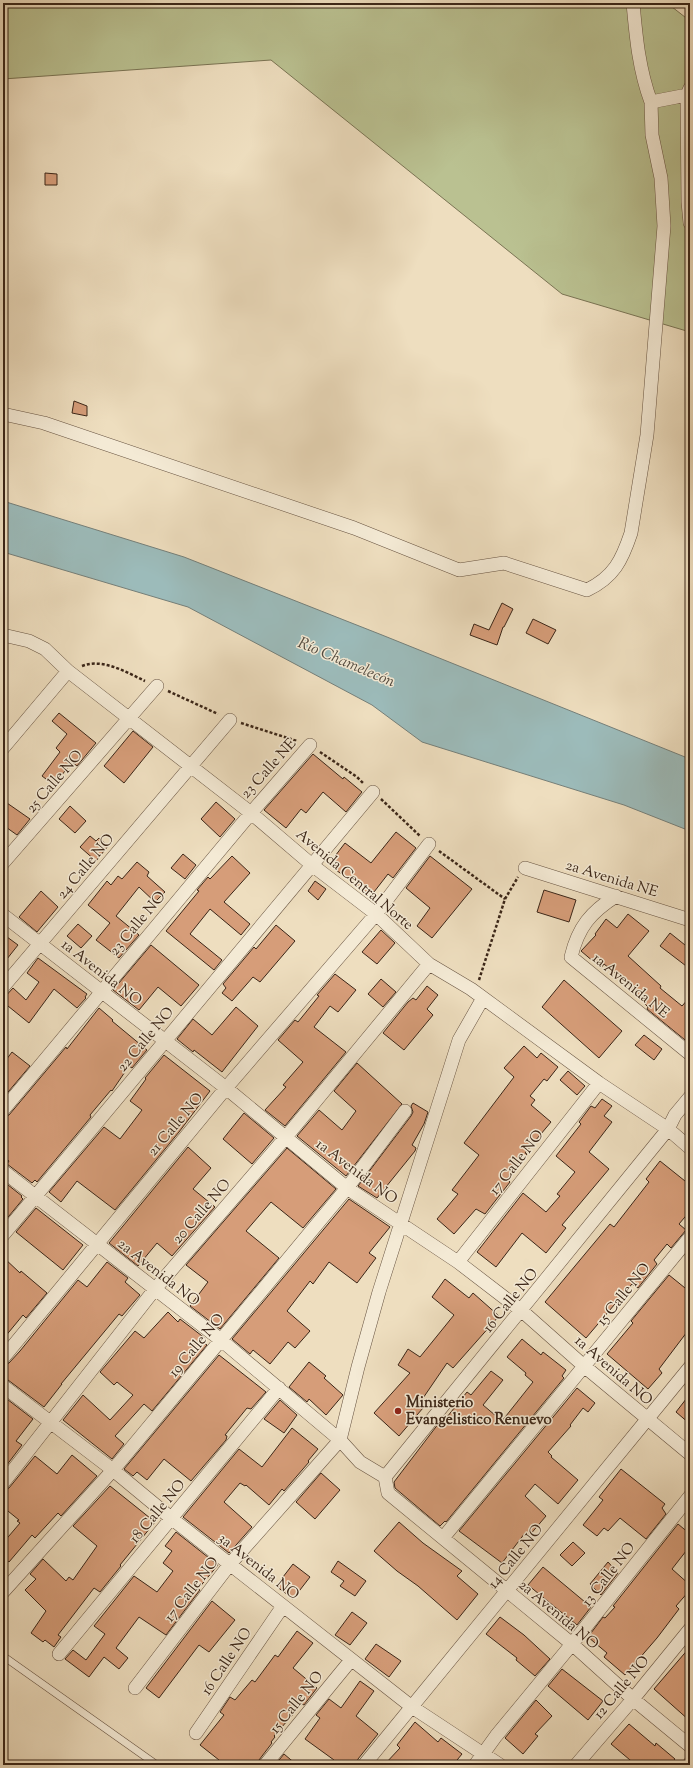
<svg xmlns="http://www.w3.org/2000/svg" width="693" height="1768" font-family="'Sorts Mill Goudy',serif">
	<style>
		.green { fill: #bac191; stroke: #7a7454 }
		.water { fill: #9cbbba; stroke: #757f79 }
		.building { fill: #d69d79; stroke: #3b2618 }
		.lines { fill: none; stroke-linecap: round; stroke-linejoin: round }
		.service-casing { stroke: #685442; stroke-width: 8 }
		.minor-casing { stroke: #685442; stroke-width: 14 }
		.path { stroke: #3b2618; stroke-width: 2.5; stroke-dasharray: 3 2; stroke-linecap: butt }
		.service { stroke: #f4ead5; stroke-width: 7 }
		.minor { stroke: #f4ead5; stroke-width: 13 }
		.poi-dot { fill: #8f2418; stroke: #f4ead5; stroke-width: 1.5 }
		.labels { text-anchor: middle; stroke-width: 3; stroke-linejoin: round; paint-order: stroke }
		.street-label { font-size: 15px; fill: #3b2618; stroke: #f4ead5 }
		.poi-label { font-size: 15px; font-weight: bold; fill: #3b2618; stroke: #f4ead5; text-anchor: start }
		.water-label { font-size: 16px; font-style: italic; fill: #534b40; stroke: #f4ead5 }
	</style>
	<rect width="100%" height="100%" fill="#eedebf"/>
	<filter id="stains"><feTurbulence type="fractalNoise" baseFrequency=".005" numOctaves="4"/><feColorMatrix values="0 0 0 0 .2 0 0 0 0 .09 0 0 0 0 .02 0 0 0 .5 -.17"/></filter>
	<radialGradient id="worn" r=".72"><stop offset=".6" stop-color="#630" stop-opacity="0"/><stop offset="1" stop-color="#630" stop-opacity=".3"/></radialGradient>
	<!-- green -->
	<path class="green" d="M3,3H667L690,21V332L562,294L271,60L3,79Z"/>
	<!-- water -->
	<path class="water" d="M3,501L184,557L382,635L690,759V831L624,805L422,742L372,705L188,607L3,552Z"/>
	<!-- building -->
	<path class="building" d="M45,173L57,174V185H45Z
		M74,401L87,406V416L72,413Z
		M502,603L513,609L504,627H503L497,645L470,635L474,624L489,630Z
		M533,619L556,630L548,644L526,633Z
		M59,713L96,743L77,766L72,762L54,785L42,776L60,752L56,748L67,734L52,721Z
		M133,731L153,747L124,783L104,766Z
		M313,754L343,779L344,777L362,792L346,812L323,792L306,813L301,809L286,828L264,810Z
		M216,802L235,819L220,837L201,819Z
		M7,803L30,819L17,835L3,825V809Z
		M70,806L86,821L75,833L59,819Z
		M396,832L416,848L393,878L388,874L374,892L370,889L367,893L332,867L335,862L332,860L345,843L371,863Z
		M90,836L96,841L99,838L108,846L96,861L80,847Z
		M183,854L196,865L185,879L171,868Z
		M232,856L250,873L224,902L250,924L241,935L210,909L190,934L222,960L214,970L166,931L199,891L197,890L208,877L210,879Z
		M430,856L472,889L432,938L417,926L430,908L406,888Z
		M137,862L149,872L147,876L165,892L155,902L139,887L116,916L139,935L119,958L96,940L110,923L88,905L107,881L111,885L118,876L122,879Z
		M315,881L326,889L318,900L308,891Z
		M544,890L576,900L569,922L537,912Z
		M41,891L58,907L37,932L19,917Z
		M628,914L649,931L628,956L661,986L660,988L682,1006L690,997V1044L647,1009L648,1007L629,988L631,986L604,964L601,968L581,951L596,935L595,934L606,919L617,928Z
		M78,924L92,936L81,948L67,936Z
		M276,925L295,941L260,982L253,977L232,1001L222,993L226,988L223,984L254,947L256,949Z
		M381,930L395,943L377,964L362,952Z
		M670,933L690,949V969L660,946Z
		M3,934L18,945L3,964Z
		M151,945L199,985L181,1006L158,987L139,1010L113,990Z
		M38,958L87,994L85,997L86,998L77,1008L54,989L29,1023L3,1002V999L13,988L26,1000L39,982L27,973Z
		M335,974L356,990L338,1012L330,1006L314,1027L346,1052L285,1126L265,1110L286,1087L283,1085L303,1062L278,1040L295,1020L298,1022L319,996L317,995Z
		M381,979L396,992L383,1007L368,994Z
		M564,980L622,1031L599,1058L542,1007Z
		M427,986L438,995L427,1009L433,1015L404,1050L383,1033L408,1002L413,998L416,1000Z
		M236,1007L258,1026L222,1072L194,1050L193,1052L177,1039L193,1019L212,1035Z
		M99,1008L113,1020L112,1021L147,1050L132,1068L129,1066L112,1091L111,1090L90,1115L91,1117L37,1182L35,1180L32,1183L7,1164L9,1161L3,1156V1118L9,1115L66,1047L67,1049Z
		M644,1035L662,1049L654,1060L635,1045Z
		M524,1046L537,1058L541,1053L558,1067L547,1081L544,1079L530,1096L535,1100L531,1105L551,1122L525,1153L527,1154L507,1179L510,1182L485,1214L476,1209L454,1234L437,1219L458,1194L452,1190L479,1155L464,1143L514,1077L504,1068Z
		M12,1052L30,1066L3,1098V1064Z
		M164,1055L210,1091L179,1132L115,1210L77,1181L61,1202L49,1192L104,1127L120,1139L142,1110L130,1101L146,1079L145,1078Z
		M357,1063L402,1104L346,1176L297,1136L319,1110L342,1130L356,1111L334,1091Z
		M568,1071L585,1086L577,1095L560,1080Z
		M602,1099L612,1106L604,1116L612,1122L589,1152L609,1169L562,1225L566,1228L546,1253L522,1233L496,1267L477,1252L523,1193L546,1212L560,1196L557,1194L575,1172L556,1156L581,1124L579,1122L591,1106L595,1108Z
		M413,1103L428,1112L424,1124L412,1145L416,1148L415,1151L377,1198L358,1186L411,1116L413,1112L411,1106Z
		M244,1113L274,1138L252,1164L223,1139Z
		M188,1147L211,1168L193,1189L215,1207L172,1256L157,1243L138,1266L109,1243Z
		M287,1148L336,1189L303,1228L271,1202L246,1231L279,1258L220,1329L190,1306L208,1282L186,1265Z
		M660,1161L690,1185V1211L679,1224L686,1230L671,1248L667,1244L654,1260L657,1264L638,1288L632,1284L586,1338L545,1302L610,1224L614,1227L649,1182L646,1179Z
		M3,1181L22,1196L21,1197L23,1199L4,1222Z
		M349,1199L390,1227L369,1253L376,1258L357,1283L329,1262L313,1284L310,1281L287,1311L310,1331L295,1348L288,1342L270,1364L253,1350L250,1354L232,1339Z
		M36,1208L83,1245L63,1270L16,1232Z
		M3,1257L20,1273L21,1271L47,1293L26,1318L23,1315L4,1338L7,1341L3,1345Z
		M107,1262L128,1278L125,1282L140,1295L122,1316L119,1314L61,1384H62L44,1407L8,1380L3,1378V1366L9,1363L20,1351L78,1280L87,1287Z
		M669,1275L690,1292V1328L659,1369L662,1373L648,1389L607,1354L633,1323L631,1321Z
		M445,1279L469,1298L473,1293L499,1316L453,1368L447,1363L419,1404L423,1408L399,1436L374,1413L410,1373L398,1365L408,1349L420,1357L454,1315L432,1297Z
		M168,1312L178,1322L180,1319L206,1339L203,1342L207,1345L152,1411L144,1404L115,1436L124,1444L112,1459L63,1420L83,1395L110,1420L133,1395L117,1382L114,1385L100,1372L135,1331L144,1338Z
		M522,1339L541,1355L543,1352L566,1370L562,1376L564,1378L446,1522L445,1521L440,1526L395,1488L394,1482L445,1415L447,1417L467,1392L471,1395L491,1371L503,1380L483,1405L502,1421L533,1382L525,1375L526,1373L507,1357Z
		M219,1355L266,1392L251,1409L247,1408L225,1435L227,1436L226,1440L191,1481L164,1459L147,1480L137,1472L133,1476L124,1469Z
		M309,1362L326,1376L324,1378L343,1395L326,1415L309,1399L307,1402L289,1387Z
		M577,1388L595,1403L588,1412L583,1408L570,1425L571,1426L548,1452L552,1456L551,1457L578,1480L558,1504L535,1484L525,1496L546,1516L529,1536L525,1533L502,1563L459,1531Z
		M690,1394V1424L676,1412Z
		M3,1396L33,1419L16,1441L22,1445L3,1470Z
		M280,1400L297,1415L284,1433L264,1419Z
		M292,1428L318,1449L308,1461L309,1462L284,1491L282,1489L269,1505L246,1485L245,1486L240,1483L224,1502L252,1527L229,1553L183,1517L239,1449L262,1467Z
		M72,1455L97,1476L61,1516L58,1513L35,1538L32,1535L9,1562L3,1557V1543L20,1523L17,1521L19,1520L3,1507V1491L9,1488L35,1456L57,1474Z
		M621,1469L665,1504L662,1508L666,1514L646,1539L620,1518L608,1531L604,1528L597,1536L583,1525L603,1500L599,1497Z
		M321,1473L340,1490L315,1519L296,1502Z
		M110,1486L155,1522L120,1565L121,1566L100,1592L94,1588L58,1635L61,1637L54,1647L45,1640L43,1642L31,1633L46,1611L25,1590L36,1579L30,1574L43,1559L66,1581L69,1577L73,1580L97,1546L73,1526Z
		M399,1522L423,1543L462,1571L457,1576L478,1594L457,1620L418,1586L397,1571L374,1551Z
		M678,1524L690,1534V1546L672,1569L690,1585V1590L676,1606L679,1609L657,1638L625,1675L604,1657L607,1653L588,1637L603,1617L605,1618L615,1607L613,1606Z
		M176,1532L218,1565L198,1589L200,1590L166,1635L139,1617L116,1648L128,1658L119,1669L104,1657L89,1677L65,1659L73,1650L86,1660L105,1634L94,1626L134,1576L157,1592L173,1571L163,1563L172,1551L165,1546Z
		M573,1542L585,1553L572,1566L560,1555Z
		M338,1561L366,1581L355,1596L340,1586L344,1581L331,1572Z
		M608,1562L618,1573L601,1595L590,1584Z
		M293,1564L310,1577L293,1599L276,1586Z
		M543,1567L591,1607L577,1625L528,1585Z
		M212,1601L235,1620L209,1652L199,1645L159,1698L146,1688Z
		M352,1612L367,1623L350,1645L335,1635Z
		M500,1617L524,1635L550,1659L535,1676L516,1660L517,1658L486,1634Z
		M297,1631L313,1643L293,1668L317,1688L304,1705L302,1704L274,1736L275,1737L271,1742L272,1743L259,1760L257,1765H215L219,1760L200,1745L224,1715L220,1712L230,1697L235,1700L252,1680L255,1682L275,1655L278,1657Z
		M376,1644L401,1661L389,1677L365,1659Z
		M690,1647V1721L654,1689Z
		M562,1669L603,1701L588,1720L548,1686Z
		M360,1681L374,1691L356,1716L378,1734L358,1759L356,1765H331L334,1760L305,1739L320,1718L316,1715L329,1699L341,1708Z
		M536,1700L552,1716L535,1734L538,1736L523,1754L505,1738Z
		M415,1722L438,1742L441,1738L462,1754L453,1765H384L400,1748L397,1745Z
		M629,1724L655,1746L656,1743L675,1759L670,1765H636L611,1744Z
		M284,1754L297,1765H275Z"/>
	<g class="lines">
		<defs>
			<path id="service" d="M3,1656L157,1765"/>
			<path id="minor" d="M633,3C636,37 639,70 651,102L687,95
				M690,88L687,95L688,202L690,223
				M3,414L44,423L354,528L459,570L504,563L587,590C614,577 622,560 631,533L647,435L664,226L661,178L652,135L651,102
				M3,635L29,641L45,649L68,671L251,813L312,865L376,914L429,964L471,989L599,1083L668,1129L690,1148
				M3,748L68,671
				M3,863L157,686
				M525,868L690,920
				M616,896C591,912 578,927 571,957L690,1054
				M3,915L226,1088L347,1188L458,1262L522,1311L584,1366L690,1454
				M3,987L230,720
				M690,1097L675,1115L668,1129L385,1477L388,1493L572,1644L633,1699L690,1746
				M3,1110L251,813L310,745
				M3,1171L221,1340L340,1440L360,1462L385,1477
				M3,1235L373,792
				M458,1262L599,1083
				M3,1358L226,1088L376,914L429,844
				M3,1386L113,1470L171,1518L412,1707L500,1765
				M3,1483L155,1289L286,1137L429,964
				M443,1538L690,1237
				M3,1592L113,1470L347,1188L405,1111
				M59,1654L279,1388
				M135,1688L230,1564L340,1440L358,1367L379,1292L459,1040L483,998
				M196,1733L283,1606
				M265,1765L351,1660
				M364,1765L690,1367
				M475,1765L496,1736L572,1644L690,1496
				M576,1765L633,1699L690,1629
				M689,1765L690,1763"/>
		</defs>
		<!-- service casing -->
		<use href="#service" class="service-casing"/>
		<!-- minor casing -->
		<use href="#minor" class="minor-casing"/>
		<!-- path -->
		<path class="path" d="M82,666C103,658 126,672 145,681
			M168,691L218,714
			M241,723L297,741
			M320,752L357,777L364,784
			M381,799L420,836
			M439,851L505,899
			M479,980L505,899L518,877"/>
		<!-- service -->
		<use href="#service" class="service"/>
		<!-- minor -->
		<use href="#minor" class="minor"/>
	</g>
	<!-- markers -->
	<circle class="poi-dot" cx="398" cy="1411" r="4"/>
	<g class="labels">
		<!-- street labels -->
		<g class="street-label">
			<text transform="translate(268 768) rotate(-48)" y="5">23 Calle NE</text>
			<text transform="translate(54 781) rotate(-49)" y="5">25 Calle NO</text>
			<text transform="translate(85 866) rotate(-50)" y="5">24 Calle NO</text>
			<text transform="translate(612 878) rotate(17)" y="5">2a Avenida NE</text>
			<text transform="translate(355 879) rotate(40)" y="5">Avenida Central Norte</text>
			<text transform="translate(137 923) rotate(-50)" y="5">23 Calle NO</text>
			<text transform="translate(102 972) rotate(38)" y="5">1a Avenida NO</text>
			<text transform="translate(631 985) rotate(39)" y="5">1a Avenida NE</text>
			<text transform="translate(145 1039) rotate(-50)" y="5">22 Calle NO</text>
			<text transform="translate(175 1124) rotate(-50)" y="5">21 Calle NO</text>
			<text transform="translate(516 1162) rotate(-52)" y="5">17 Calle NO</text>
			<text transform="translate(357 1171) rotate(37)" y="5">1a Avenida NO</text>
			<text transform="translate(201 1211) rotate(-49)" y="5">20 Calle NO</text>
			<text transform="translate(159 1272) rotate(38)" y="5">2a Avenida NO</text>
			<text transform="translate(623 1294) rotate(-51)" y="5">15 Calle NO</text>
			<text transform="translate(510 1300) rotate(-51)" y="5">16 Calle NO</text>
			<text transform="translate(196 1345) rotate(-50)" y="5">19 Calle NO</text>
			<text transform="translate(614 1370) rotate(41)" y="5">1a Avenida NO</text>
			<text transform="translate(157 1511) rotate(-50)" y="5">18 Calle NO</text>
			<text transform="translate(515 1556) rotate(-51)" y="5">14 Calle NO</text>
			<text transform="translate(259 1566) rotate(38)" y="5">3a Avenida NO</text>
			<text transform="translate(608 1574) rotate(-52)" y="5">13 Calle NO</text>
			<text transform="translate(191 1589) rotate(-52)" y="5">17 Calle NO</text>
			<text transform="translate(559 1614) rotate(40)" y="5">2a Avenida NO</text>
			<text transform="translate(226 1661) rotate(-56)" y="5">16 Calle NO</text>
			<text transform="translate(621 1687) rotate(-50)" y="5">12 Calle NO</text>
			<text transform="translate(296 1702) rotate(-51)" y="5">15 Calle NO</text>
		</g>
		<!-- poi labels -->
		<g class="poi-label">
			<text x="406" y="1407">Ministerio<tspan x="406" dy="17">Evangelistico Renuevo</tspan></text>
		</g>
		<!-- water labels -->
		<g class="water-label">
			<text transform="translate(347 661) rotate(23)" y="6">Río Chamelecón</text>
		</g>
	</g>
	<!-- margin -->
	<rect width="693" height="1768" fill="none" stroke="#eedebf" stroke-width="16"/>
	<rect x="4" y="4" width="685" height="1760" fill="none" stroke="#3b2618" stroke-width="2"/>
	<rect x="8" y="8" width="677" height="1752" fill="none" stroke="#3b2618"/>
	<rect width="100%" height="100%" filter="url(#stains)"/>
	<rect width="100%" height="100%" fill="url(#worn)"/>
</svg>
